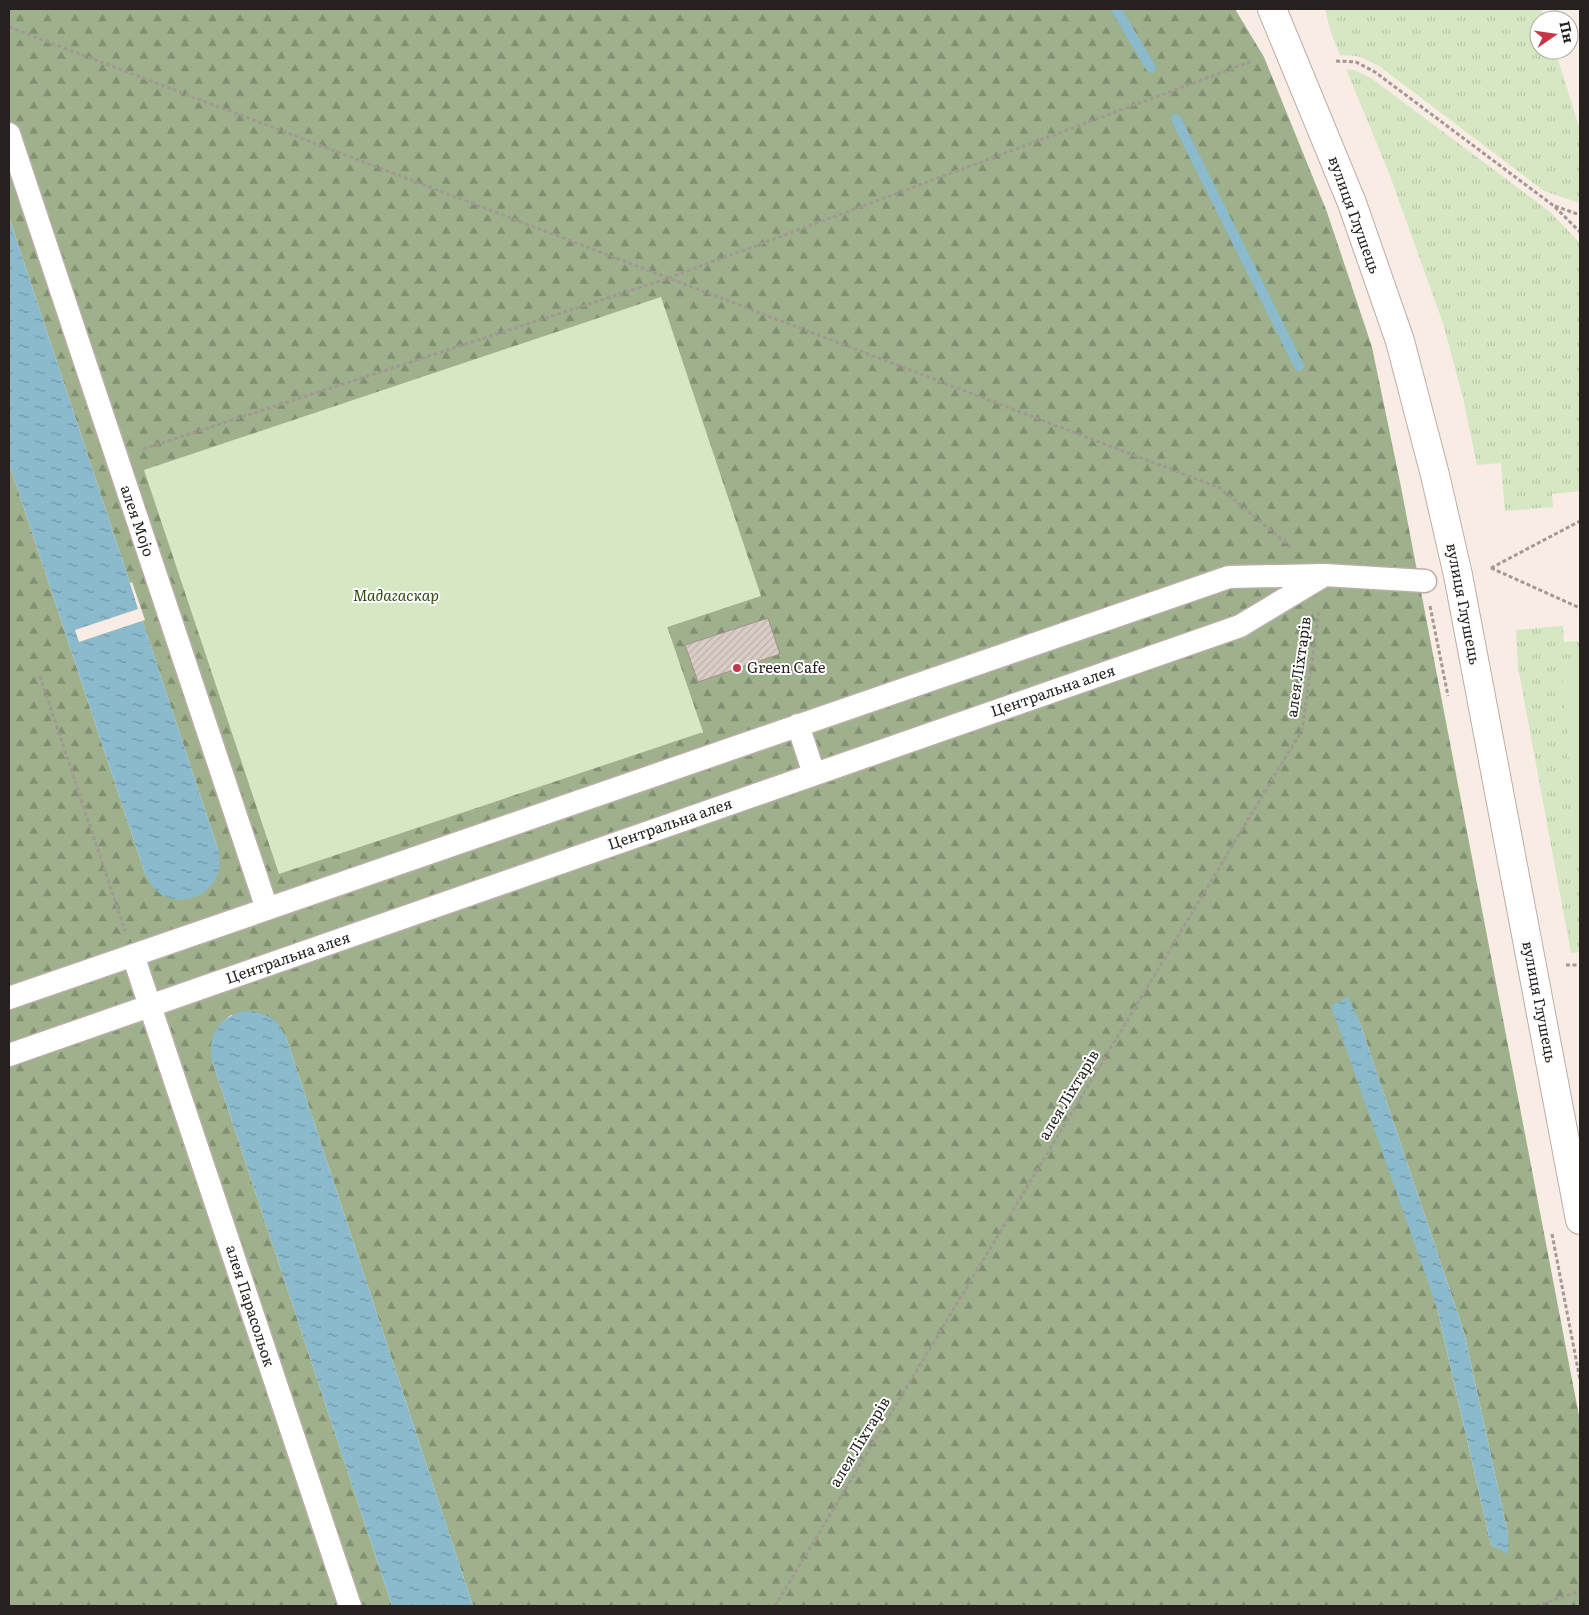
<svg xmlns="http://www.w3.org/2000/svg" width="1589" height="1615" font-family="Literata,serif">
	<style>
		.grass { fill: url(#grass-tufts) }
		.forest { fill: url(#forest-firs); fill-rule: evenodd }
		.park { fill: #d5e8c3 }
		.water { fill: url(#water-ripples) }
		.pier { fill: #f9ece4 }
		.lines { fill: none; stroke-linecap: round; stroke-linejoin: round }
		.stream { stroke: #8bbacc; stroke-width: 10 }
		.building { fill: url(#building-hatch); stroke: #9d918a }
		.pedestrian-casing { stroke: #bbaea7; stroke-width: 25 }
		.tertiary-casing { stroke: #bbaea7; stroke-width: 30 }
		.path { stroke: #a39993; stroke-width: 3; stroke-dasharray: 4 2.5; stroke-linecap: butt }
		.pedestrian { stroke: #fff; stroke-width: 22 }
		.tertiary { stroke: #fff; stroke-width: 28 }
		.poi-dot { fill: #c63648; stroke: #fff; stroke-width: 2 }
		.labels { text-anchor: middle; stroke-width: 4; stroke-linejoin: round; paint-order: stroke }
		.street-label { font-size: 15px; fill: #26211e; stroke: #fff }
		.park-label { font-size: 15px; font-style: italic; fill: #334b13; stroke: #fff }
		.poi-label { font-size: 15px; fill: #26211e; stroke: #fff; text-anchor: start }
	</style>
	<defs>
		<pattern id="grass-tufts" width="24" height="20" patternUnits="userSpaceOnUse" patternTransform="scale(1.25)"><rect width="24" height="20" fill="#d5e8c3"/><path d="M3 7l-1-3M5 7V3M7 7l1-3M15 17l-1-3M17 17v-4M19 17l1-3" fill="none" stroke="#b7c7a7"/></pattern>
		<pattern id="forest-firs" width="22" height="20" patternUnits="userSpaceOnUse" patternTransform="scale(1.25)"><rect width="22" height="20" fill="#9eb18c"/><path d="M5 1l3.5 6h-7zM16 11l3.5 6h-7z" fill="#819072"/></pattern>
		<pattern id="water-ripples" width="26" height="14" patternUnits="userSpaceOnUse" patternTransform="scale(1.25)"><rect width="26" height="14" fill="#8bbacc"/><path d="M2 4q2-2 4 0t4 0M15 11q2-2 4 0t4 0" fill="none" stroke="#7197a5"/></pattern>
		<pattern id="building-hatch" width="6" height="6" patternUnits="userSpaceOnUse" patternTransform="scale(1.25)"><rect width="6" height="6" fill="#dacdc6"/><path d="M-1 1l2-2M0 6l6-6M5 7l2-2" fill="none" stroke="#bbb0aa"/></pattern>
	</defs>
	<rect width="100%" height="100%" fill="#f9ece4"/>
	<!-- grass -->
	<path class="grass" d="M1325,9H1541L1545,20H1539V50H1555L1580,130V203L1544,191L1379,66L1358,56L1340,55L1331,33Z
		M1346,69L1354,70L1371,78L1549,211L1580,243V491L1552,494L1553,507L1505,511L1501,463L1477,465L1463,398L1443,323L1389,173Z
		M1563,626L1564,642L1580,641V952L1571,953L1518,667L1516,630Z"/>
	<!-- forest -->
	<path class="forest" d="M9,9H1235L1264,57L1327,212L1372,347L1400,482L1580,1421V1606H473L286,1037L231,1015C211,1030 213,1038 212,1061L392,1606H9V463L145,874L218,849L9,217ZM144,470L761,595L667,627L703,733ZM1359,1020L1464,1332L1508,1534V1553L1491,1545L1437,1308Z"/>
	<!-- park -->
	<path class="park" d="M661,297L761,596L667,627L703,732L279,874L144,470Z
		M1580,661V882L1561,663Z"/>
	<!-- water -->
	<path class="water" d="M9,217L218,849C220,859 221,867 217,876C208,897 181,906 162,895C154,890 149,882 145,874L9,463Z
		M1348,997L1359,1020L1464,1332L1508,1534V1554L1491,1545L1437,1308L1331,1006Z
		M244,1011C266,1012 276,1017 286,1037L473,1606H392L212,1061C208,1034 217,1019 244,1011Z"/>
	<!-- pier -->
	<path class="pier" d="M132,582L145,620L79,642L75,630L138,609L130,583Z"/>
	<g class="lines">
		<!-- stream -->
		<path class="stream" d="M1116,9L1151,68
			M1176,119L1299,366"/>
	</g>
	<!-- building -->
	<path class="building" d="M768,618L780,654L698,682L685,645Z"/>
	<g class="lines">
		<defs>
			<path id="pedestrian" d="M9,134L267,909
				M798,725L814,774
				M133,955L350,1606
				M9,998L1229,577L1324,575L1425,581
				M9,1055L1240,626L1323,576"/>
			<path id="tertiary" d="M1272,9L1352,203L1400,341L1435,475L1458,575L1580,1220"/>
		</defs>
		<!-- pedestrian casing -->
		<use href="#pedestrian" class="pedestrian-casing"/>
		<!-- tertiary casing -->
		<use href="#tertiary" class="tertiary-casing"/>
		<!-- path -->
		<path class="path" d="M9,27L1220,488L1292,548
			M1336,61L1356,62L1375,72L1554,206L1580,232
			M1555,206L1580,215
			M143,449L669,278L1250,62
			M1491,568L1580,521
			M1491,568L1580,608
			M1430,606L1448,696
			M40,676L125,931
			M1566,965H1580
			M1552,1234L1580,1380
			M775,1606L1302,730L1319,612
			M1536,1606L1580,1591"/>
		<!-- pedestrian -->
		<use href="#pedestrian" class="pedestrian"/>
		<!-- tertiary -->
		<use href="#tertiary" class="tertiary"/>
	</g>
	<!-- markers -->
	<circle class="poi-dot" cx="737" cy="668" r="5"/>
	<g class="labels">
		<!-- street labels -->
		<g class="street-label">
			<text transform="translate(1354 215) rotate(70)" y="5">вулиця Глушець</text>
			<text transform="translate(137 521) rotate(71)" y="5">алея Mojo</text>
			<text transform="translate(1463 604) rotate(79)" y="5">вулиця Глушець</text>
			<text transform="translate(1299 667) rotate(-82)" y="5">алея Ліхтарів</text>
			<text transform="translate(1053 691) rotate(-19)" y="5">Центральна алея</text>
			<text transform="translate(670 824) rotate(-19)" y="5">Центральна алея</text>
			<text transform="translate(288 958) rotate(-19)" y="5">Центральна алея</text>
			<text transform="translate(1539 1002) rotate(79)" y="5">вулиця Глушець</text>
			<text transform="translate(1069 1095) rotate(-59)" y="5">алея Ліхтарів</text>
			<text transform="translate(250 1306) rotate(72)" y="5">алея Парасольок</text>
			<text transform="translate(860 1442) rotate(-59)" y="5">алея Ліхтарів</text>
		</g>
		<!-- park labels -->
		<g class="park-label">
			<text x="396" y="601">Мадагаскар</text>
		</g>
		<!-- poi labels -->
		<g class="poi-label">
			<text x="747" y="673">Green Cafe</text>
		</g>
	</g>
	<!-- border -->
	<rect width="1589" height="1615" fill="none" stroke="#26211e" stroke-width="20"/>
	<!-- north arrow -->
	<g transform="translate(1554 35) rotate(77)"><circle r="24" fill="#ffffff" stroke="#a8a6a5"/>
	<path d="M0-4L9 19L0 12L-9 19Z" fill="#c63648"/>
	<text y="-8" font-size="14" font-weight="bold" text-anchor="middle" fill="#26211e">Пн</text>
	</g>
</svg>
